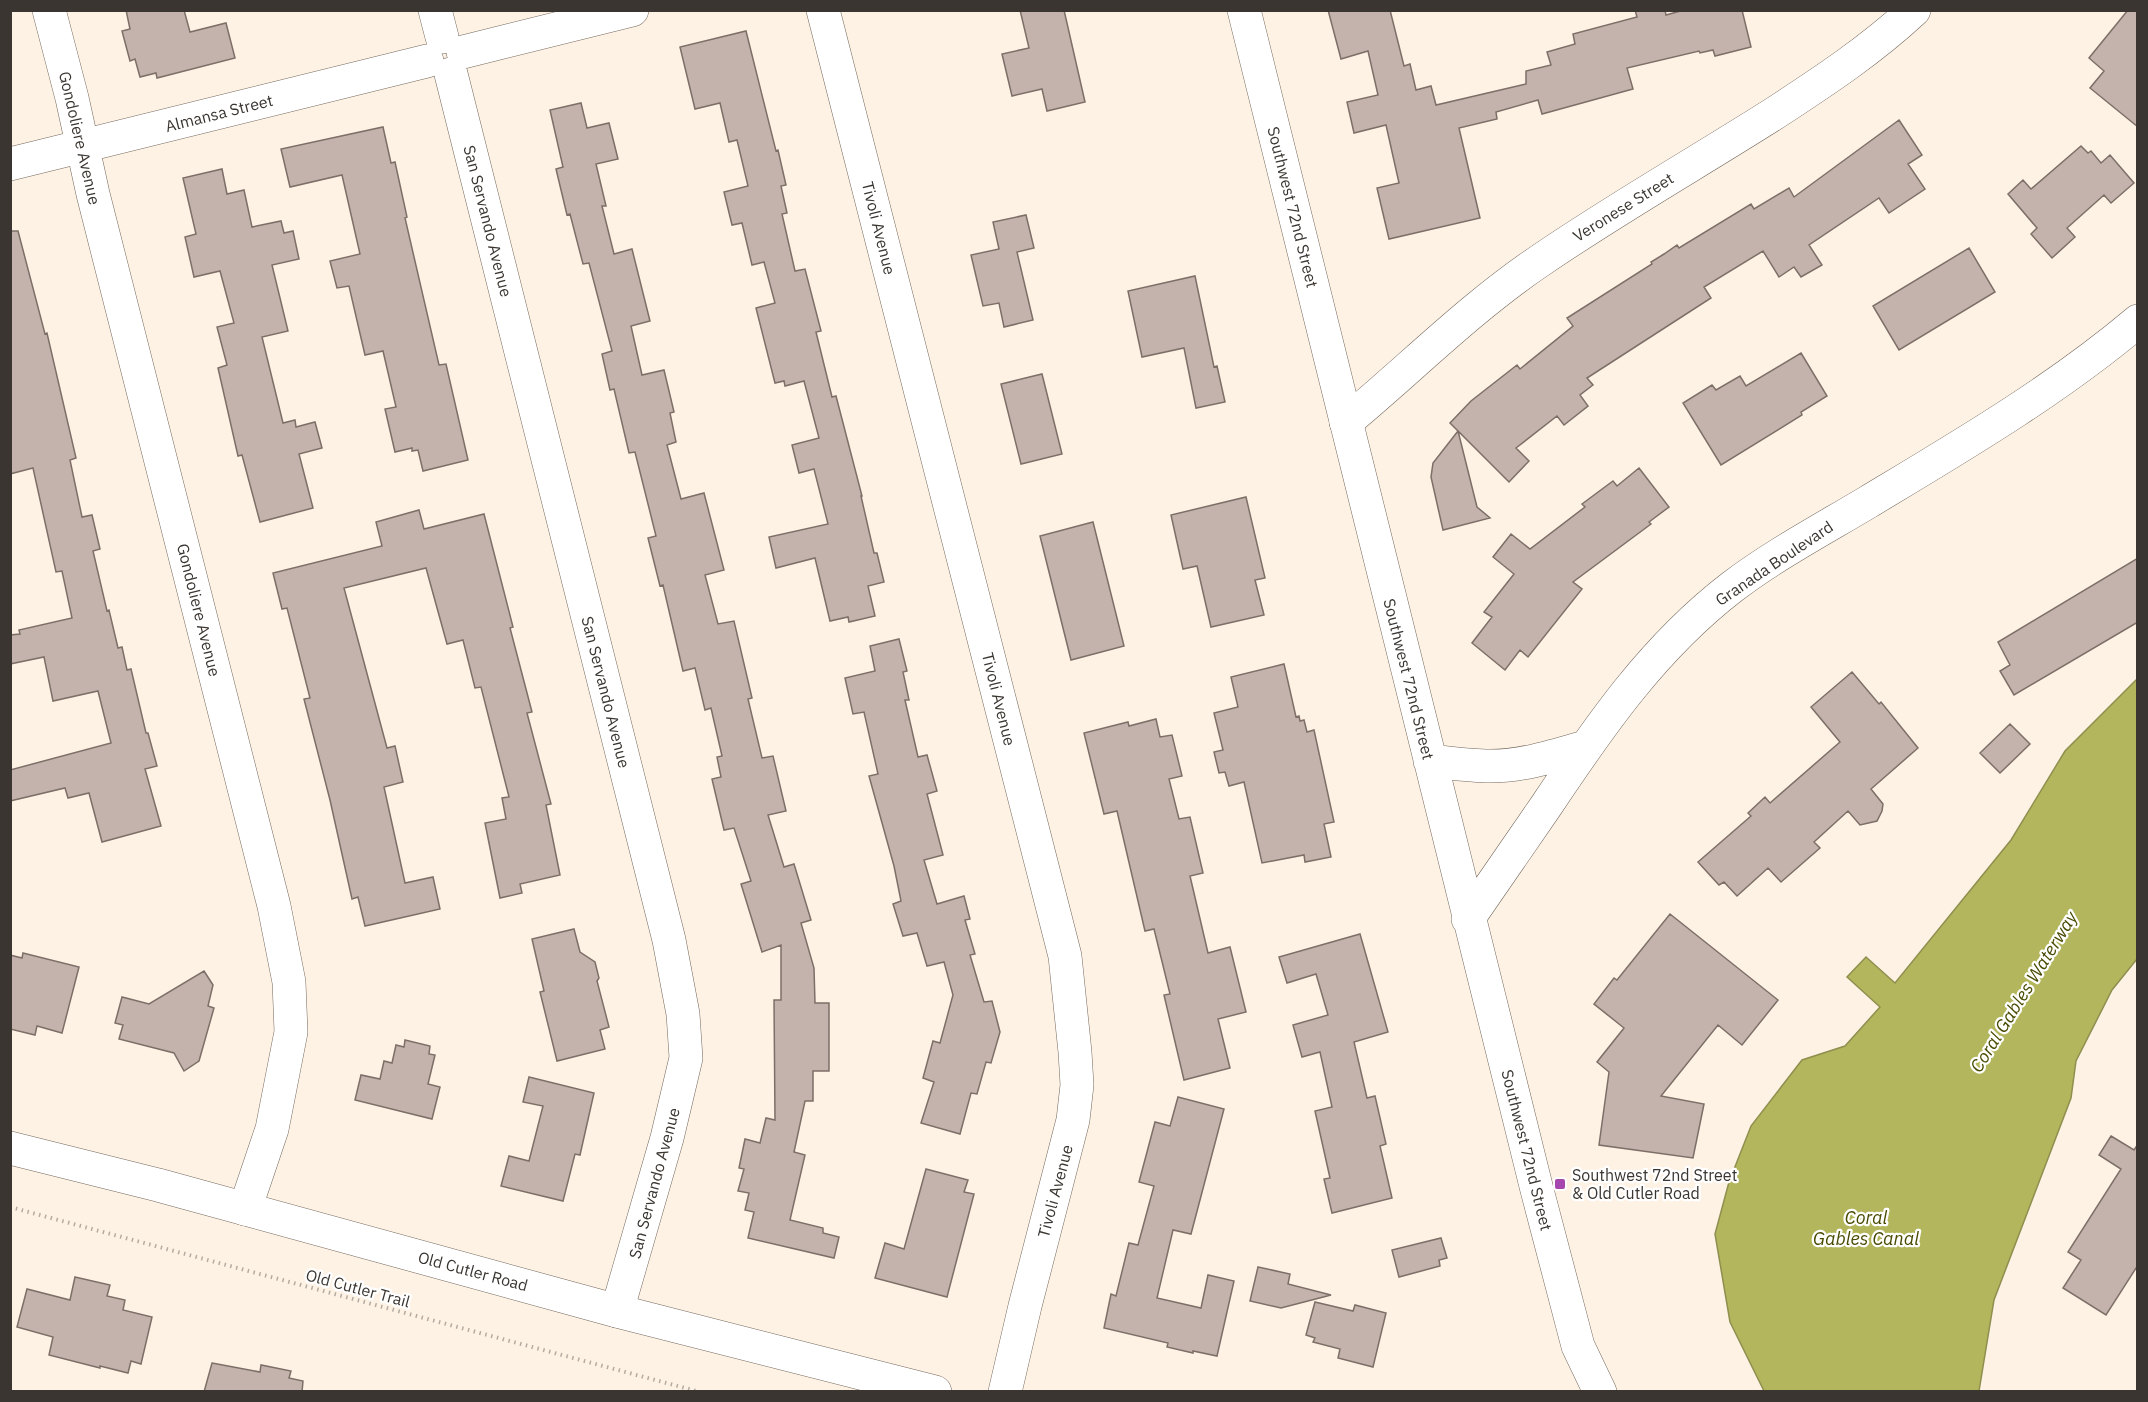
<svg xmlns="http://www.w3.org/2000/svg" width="2148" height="1402" font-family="'IBM Plex Sans',sans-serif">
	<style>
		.water { fill: #b3b65c; stroke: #8f8f4f; stroke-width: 1.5 }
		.building { fill: #c4b3ac; stroke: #7d6f67; stroke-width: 1.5 }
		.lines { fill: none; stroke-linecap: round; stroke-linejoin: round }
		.street-casing { stroke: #74695e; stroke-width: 34 }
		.secondary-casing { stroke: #74695e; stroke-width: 34 }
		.path { stroke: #b4aba1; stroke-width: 4; stroke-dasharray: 1.5 4.5; stroke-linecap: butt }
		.street { stroke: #fff; stroke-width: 33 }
		.secondary { stroke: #fff; stroke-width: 33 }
		.poi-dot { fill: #a647af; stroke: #fff; stroke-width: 2 }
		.labels { text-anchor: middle; stroke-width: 4.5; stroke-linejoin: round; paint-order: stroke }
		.street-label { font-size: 16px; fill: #3a3530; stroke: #fff }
		.poi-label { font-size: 16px; fill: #3a3530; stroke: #fff; text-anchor: start }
		.water-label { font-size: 18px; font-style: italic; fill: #494a00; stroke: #fff }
	</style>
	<rect width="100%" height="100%" fill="#fef2e5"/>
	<!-- water -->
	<path class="water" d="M2137,679V959L2112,990L2076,1061L2071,1098L1994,1300L1979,1391H1764L1730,1322L1715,1234L1729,1182L1751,1126L1802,1060L1845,1046L1880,1007L1847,977L1866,957L1895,983L2011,840L2065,751Z"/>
	<!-- building -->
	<path class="building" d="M126,10H184L190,32L226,23L235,58L157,78L156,73L140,77L135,59L130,61L122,31L130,29Z
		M1020,10H1064L1085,102L1047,111L1042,89L1012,96L1002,54L1029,48Z
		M1328,10H1390L1404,66L1410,64L1416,90L1431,86L1436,105L1526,84V71L1551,65L1547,52L1575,44L1573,34L1637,17L1635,10H1665L1666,15L1684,10H1742L1751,47L1715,56L1713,50L1700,53L1699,51L1627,68L1633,89L1542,114L1538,100L1496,112L1497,119L1459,128L1480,218L1389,239L1377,188L1399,183L1386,125L1354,133L1347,102L1378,95L1368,51L1341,59Z
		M2128,10H2138V127L2090,88L2104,71L2089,58Z
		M746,31L776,151L778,150L786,185L781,186L787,213L782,214L795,271L805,269L821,331L816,332L832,397L836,396L862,496H861L874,553H877L884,582L868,586L875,616L849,622L848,617L830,621L815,558L776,568L769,537L828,524L814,469L799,473L792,445L819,438L804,381L785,386L784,381L775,383L756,308L775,303L764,262L752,265L742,223L732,225L724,192L748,186L737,140L729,142L720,103L695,109L680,47Z
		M581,103L587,128L609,123L618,159L596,164L606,206H602L614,254L632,249L650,321L631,326L642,375L664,370L674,412L670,413L676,442L667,445L681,499L704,493L724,570L705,575L718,624L734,621L752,698L748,699L762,758L773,756L786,811L768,815L784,867L794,864L811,920L801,923L814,968L815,1003H829V1071H813V1101H805L794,1152L805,1155L790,1220L823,1228V1233L839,1237L834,1258L748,1238L754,1212L745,1210L749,1193L738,1191L744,1169L739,1168L745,1139L760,1143L766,1118L775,1120L774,1000H781V945L762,952L741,884L751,881L734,828L724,830L712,779L721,777L717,757L722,756L711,708L705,710L695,668L683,671L663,585L660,586L648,538L656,536L635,452L629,453L614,389L610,390L602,354L612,351L589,263L583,264L570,214L567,215L556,169L563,167L550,110Z
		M1899,120L1922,155L1908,164L1925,189L1889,213L1879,198L1809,245L1822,265L1801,277L1794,267L1779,277L1763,251L1704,287L1711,298L1587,378L1593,385L1580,395L1588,406L1564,425L1557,416L1516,448L1529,461L1509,482L1458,431L1477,507L1490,518L1443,530L1431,477L1433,463L1458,431L1450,423L1471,401L1517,365L1520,369L1573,326L1567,318L1652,264L1651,262L1664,254L1677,245L1679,248L1751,204L1754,209L1789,188L1794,197Z
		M383,127L391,163L395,162L407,217L405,218L439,365L446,364L468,460L423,471L418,450L412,451V448L395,452L385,409L396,407L383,351L365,355L349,286L337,288L330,261L360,254L342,175L290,187L281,149Z
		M2081,146L2088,153L2091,151L2101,163L2110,155L2134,183L2111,203L2104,195L2067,228L2075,237L2052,258L2031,234L2037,228L2008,194L2023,180L2031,189Z
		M222,169L227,194L244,190L252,227L281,221L284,233L293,231L299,259L272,265L288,331L262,337L283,423L295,420L296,427L315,422L322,448L299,454L313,508L260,522L242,455L238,456L218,368L227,365L217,327L234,323L220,271L194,277L185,237L196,234L183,178Z
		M1026,215L1034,248L1017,252L1033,320L1004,327L999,303L983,306L971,255L999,249L993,222Z
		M10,231H18L45,334L47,333L76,458L70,460L82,517L92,515L100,549L93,551L107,611L109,610L118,648L122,647L127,670L131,669L146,733H148L157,766L145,769L161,826L102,842L89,793L68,798L65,788L10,801V770L111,743L98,691L53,701L44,657L10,664V635L20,634L19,630L72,618L62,571L56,572L33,468L10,474Z
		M1969,248L1995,292L1899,350L1873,306Z
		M1195,276L1214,367L1217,366L1225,402L1196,408L1184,348L1142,357L1128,291Z
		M1801,353L1827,396L1801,412L1802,415L1721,465L1683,403L1712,385L1716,390L1740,376L1746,386Z
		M1042,374L1062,454L1021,464L1001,384Z
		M1639,468L1669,507L1649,522L1651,524L1573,582L1582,589L1528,657L1520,650L1505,670L1472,643L1492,617L1484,612L1514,574L1493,557L1511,534L1530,549L1585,507L1582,504L1613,481L1617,486Z
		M1246,497L1265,578L1255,580L1264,615L1211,627L1197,566L1183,569L1171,515Z
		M419,510L424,529L484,514L513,627L510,628L532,712L527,713L551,804L546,805L560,875L520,884L522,893L500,898L485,823L506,819L502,798L509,797L481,687L475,688L463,640L447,644L426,568L344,588L387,748L395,746L403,782L384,787L405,883L433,877L440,909L365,926L358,897L352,899L330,800L304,699L310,698L287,608L282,609L273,573L382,546L376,522Z
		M1093,522L1124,646L1071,660L1040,536Z
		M2138,558V622L2014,695L2000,671L2010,665L1998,642Z
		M899,639L907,671L903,672L909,700H905L918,757L927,755L937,791L927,794L943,855L924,860L937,904L964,896L970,919L965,920L975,954L970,955L984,1002L992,1001L1000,1032L991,1063L986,1062L977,1094L971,1093L960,1134L921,1123L934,1082L923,1078L933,1041L940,1043L953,995L944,962L927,966L917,933L903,936L893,904L901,901L894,866L869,776L878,774L864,712L853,714L845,678L875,671L870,646Z
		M1284,664L1296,717L1299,716L1300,721L1304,720L1307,732L1314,730L1334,822L1324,824L1331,857L1305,862L1304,855L1262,863L1244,782L1229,786L1225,772L1219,773L1214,752L1223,750L1214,713L1238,707L1231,677Z
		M1852,672L1879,704L1881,702L1918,748L1871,789L1883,804L1882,811L1877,821L1860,825L1848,811L1814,842L1820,848L1781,882L1768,868L1737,896L1724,882L1719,885L1698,862L1751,816L1748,813L1765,797L1770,803L1840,742L1811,707Z
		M1156,719L1160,737L1172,735L1182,776L1169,779L1179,819L1190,817L1203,873L1190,876L1208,953L1230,947L1246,1012L1218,1019L1230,1068L1184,1080L1164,995L1170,994L1154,929L1145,931L1117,811L1104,814L1084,733L1128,722L1129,726Z
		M2010,724L2030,744L2000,773L1980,753Z
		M1670,914L1778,1000L1742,1045L1718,1025L1661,1096L1704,1104L1693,1158L1599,1145L1609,1072L1597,1062L1624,1028L1594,1004L1614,978L1617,980Z
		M574,929L580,952L595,962L599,978L597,981L609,1027L600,1030L605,1049L557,1061L540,992L544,991L532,939Z
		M1360,934L1388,1032L1354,1042L1367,1098L1375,1096L1386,1144L1380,1146L1392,1198L1332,1213L1324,1179L1330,1178L1315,1111L1332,1107L1320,1052L1302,1057L1293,1025L1328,1015L1316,974L1287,983L1279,957Z
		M23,953L79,967L62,1033L37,1026L35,1035L10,1029V955L22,958Z
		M204,971L213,985L208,1006L214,1008L199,1061L184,1071L174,1053L119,1039L123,1025L115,1023L122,997L149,1004Z
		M405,1040L430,1046L429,1054L435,1055L428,1084L440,1087L432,1119L355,1100L361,1075L380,1079L384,1061L392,1063L396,1045L404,1047Z
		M529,1077L594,1093L580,1155L575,1154L563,1201L501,1186L509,1156L529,1161L543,1106L523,1102Z
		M1178,1097L1224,1109L1191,1234L1173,1230L1157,1298L1201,1308L1208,1275L1234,1281L1217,1356L1193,1351V1353L1167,1347L1168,1343L1104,1328L1111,1294L1116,1296L1129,1243L1138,1245L1154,1186L1139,1182L1155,1122L1170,1126Z
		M2111,1136L2134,1150L2138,1144V1265L2106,1315L2063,1288L2081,1260L2068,1252L2121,1169L2099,1155Z
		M926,1169L968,1180L964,1192L974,1194L947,1297L875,1278L885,1243L904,1249Z
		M1441,1238L1447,1258L1439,1260L1440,1266L1399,1277L1392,1250Z
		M1258,1267L1290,1274L1288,1284L1331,1295L1281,1308L1250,1301Z
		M75,1277L110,1285L107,1296L125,1300L123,1310L152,1317L141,1364L131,1361L128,1373L100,1366V1368L49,1355L53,1337L17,1327L27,1289L70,1300Z
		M1315,1302L1353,1311L1355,1305L1386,1313L1373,1367L1338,1358L1340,1349L1313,1342L1315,1338L1306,1335Z
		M212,1363L260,1372L261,1365L291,1371L289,1378L303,1381L302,1392H204Z"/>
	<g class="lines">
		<defs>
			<path id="street" d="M49,10L72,98L93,194L274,906L289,982L291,1032L272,1129L245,1209
				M435,10L442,37
				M823,10L1065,956L1075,1052L1077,1085L1073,1120L1025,1306L1005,1392
				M463,52L632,10
				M451,74L669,940L683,1014L686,1058L667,1138L617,1311
				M10,164L427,61
				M1346,422C1411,368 1471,307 1541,260C1617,208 1698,162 1775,113C1824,81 1871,50 1914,10"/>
			<path id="secondary" d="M1244,10L1537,1190L1578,1346L1600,1392
				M1430,761C1450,763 1470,766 1490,766C1523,766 1554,756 1585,747
				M1468,919C1494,881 1520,844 1546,806C1600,725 1654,647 1732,587C1774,555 1823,529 1868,502C1961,446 2055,391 2138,321
				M10,1148L158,1185L617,1311L935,1392"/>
		</defs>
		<!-- street casing -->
		<use href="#street" class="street-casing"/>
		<!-- secondary casing -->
		<use href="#secondary" class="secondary-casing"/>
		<!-- path -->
		<path class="path" d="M10,1207L700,1392"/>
		<!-- street -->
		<use href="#street" class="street"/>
		<!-- secondary -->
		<use href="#secondary" class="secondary"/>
	</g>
	<!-- markers -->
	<rect class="poi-dot" x="1554" y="1178" width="12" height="12" rx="3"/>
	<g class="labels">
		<!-- street labels -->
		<g class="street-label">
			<text transform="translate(219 113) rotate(-14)" y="6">Almansa Street</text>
			<text transform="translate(80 138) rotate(77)" y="6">Gondoliere Avenue</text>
			<text transform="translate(1293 207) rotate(76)" y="6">Southwest 72nd Street</text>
			<text transform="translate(1623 207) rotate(-32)" y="6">Veronese Street</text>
			<text transform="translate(488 221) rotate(76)" y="6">San Servando Avenue</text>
			<text transform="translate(879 228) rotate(76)" y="6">Tivoli Avenue</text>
			<text transform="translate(1774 563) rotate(-34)" y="6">Granada Boulevard</text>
			<text transform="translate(199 610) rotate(76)" y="6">Gondoliere Avenue</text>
			<text transform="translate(1409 679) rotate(76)" y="6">Southwest 72nd Street</text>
			<text transform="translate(606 692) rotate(76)" y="6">San Servando Avenue</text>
			<text transform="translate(999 699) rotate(76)" y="6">Tivoli Avenue</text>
			<text transform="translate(1527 1150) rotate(76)" y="6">Southwest 72nd Street</text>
			<text transform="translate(654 1183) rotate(-75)" y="6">San Servando Avenue</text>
			<text transform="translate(1055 1191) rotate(-75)" y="6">Tivoli Avenue</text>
			<text transform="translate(473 1271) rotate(15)" y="6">Old Cutler Road</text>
			<text transform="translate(358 1288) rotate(15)" y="6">Old Cutler Trail</text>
		</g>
		<!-- poi labels -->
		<g class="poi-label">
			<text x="1572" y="1181">Southwest 72nd Street<tspan x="1572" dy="18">&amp; Old Cutler Road</tspan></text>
		</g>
		<!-- water labels -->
		<g class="water-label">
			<text transform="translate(2024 992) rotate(-58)" y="6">Coral Gables Waterway</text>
			<text x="1866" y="1224">Coral<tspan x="1866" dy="21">Gables Canal</tspan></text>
		</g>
	</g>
	<!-- border -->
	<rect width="2148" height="1402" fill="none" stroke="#3a3530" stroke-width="24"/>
</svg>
